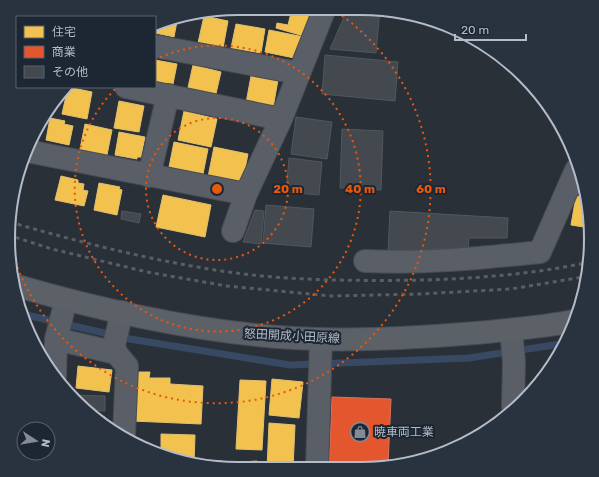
<svg xmlns="http://www.w3.org/2000/svg" width="599" height="477" font-family="Rubik,'Noto Sans JP',sans-serif">
	<style>
		.homes { fill: #f2c14e; stroke: #dfc073 }
		.shops { fill: #e4572e; stroke: #d6755c }
		.lines { fill: none; stroke-linecap: round; stroke-linejoin: round }
		.stream { stroke: #384963; stroke-width: 7 }
		.building { fill: #444950; stroke: #52575f }
		.minor-casing { stroke: #484c53; stroke-width: 24 }
		.major-casing { stroke: #484c55; stroke-width: 24 }
		.minor { stroke: #5a5e66; stroke-width: 22 }
		.major { stroke: #5c6168; stroke-width: 22 }
		.rail { stroke: #595d64; stroke-width: 3; stroke-dasharray: 4 4; stroke-linecap: butt }
		.ring { fill: none; stroke: #e8590c; stroke-width: 2; stroke-dasharray: 2 4 }
		.labels { text-anchor: middle; stroke-width: 4; stroke-linejoin: round; paint-order: stroke }
		.street-label { font-size: 12px; fill: #b4bcc9; stroke: #1d2633 }
		.poi-label { font-size: 12px; fill: #b4bcc9; stroke: #1d2633; text-anchor: start }
		.rim { fill: none; stroke: #b4bcc9; stroke-width: 2 }
		.centre { fill: #e8590c; stroke: #1d2633; stroke-width: 2 }
		.ring-label { font-size: 12px; text-anchor: middle; font-weight: bold; fill: #e8590c; stroke: #1d2633; stroke-width: 4; stroke-linejoin: round; paint-order: stroke }
	</style>
	<rect width="100%" height="100%" fill="#2a3038"/>
	<!-- homes -->
	<path class="homes" d="M279,8H314L307,37L276,28L277,23L288,25L291,13L278,10Z
		M178,16L174,37L155,33V26Z
		M204,16L228,21L223,48L198,43Z
		M236,24L265,29L261,53L231,48Z
		M269,30L304,37L299,59L265,52Z
		M155,60L177,64L172,89L155,85Z
		M193,65L221,72L215,98L187,92Z
		M251,76L278,80L273,108L246,103Z
		M68,87L92,92L87,119L62,114Z
		M119,101L144,106L139,132L114,128Z
		M184,111L217,119L211,147L178,140Z
		M50,118L65,121L64,124L73,126L69,145L46,140Z
		M85,124L112,130L106,160L79,154Z
		M119,132L145,137L141,157H137V159L115,155Z
		M174,142L208,149L202,179L168,172Z
		M214,147L248,154L242,184L208,177Z
		M21,167H23L19,182L16,181Z
		M61,176L78,180V183L84,184L83,190L88,191L84,206L55,200Z
		M99,183L120,187L119,189L122,190L117,215L94,210Z
		M163,195L211,205L205,237L156,227Z
		M576,196L583,197L590,223V228L571,225Z
		M78,366L112,370L109,392L76,388Z
		M134,372H150L149,378H170V384L203,386L201,424L132,421Z
		M272,379L303,382L299,418L269,415Z
		M240,380L266,381L262,450L236,449Z
		M94,417H105V425L98,421Z
		M269,423L295,425L293,469H267Z
		M161,434L195,435L194,464L179,461L161,452Z
		M206,461H222V468L206,466Z
		M257,461V469H241V462Z"/>
	<!-- shops -->
	<path class="shops" d="M332,397L391,399L388,465L375,469H329Z"/>
	<g class="lines">
		<!-- stream -->
		<path class="stream" d="M22,314L130,339L290,365L469,358L561,344"/>
	</g>
	<!-- building -->
	<path class="building" d="M348,8L380,9L376,53L330,49Z
		M325,55L398,62L395,101L322,94Z
		M296,117L332,122L327,159L291,154Z
		M342,129L383,131L381,190L340,188Z
		M289,158L322,162L319,195L286,192Z
		M266,205L314,209L311,247L263,243Z
		M255,210L264,211L261,244L243,242Z
		M122,211L141,214L139,223L121,219Z
		M390,211L508,218L507,238H469L468,248L388,251Z
		M71,395L105,396V411L86,410Z"/>
	<g class="lines">
		<defs>
			<path id="minor" d="M155,46L298,73
				M126,87L281,119
				M27,151L246,194
				M149,176L168,95
				M233,231L246,194L281,119L325,8
				M365,261C424,264 482,258 540,252L576,170
				M122,312L114,345L116,353L127,366L124,434
				M511,330L514,362L513,407
				M56,339L116,353
				M55,376L56,339L66,300
				M317,469L321,339"/>
			<path id="major" d="M14,285C100,310 189,330 278,337C340,342 402,339 463,334C500,331 537,328 574,321"/>
		</defs>
		<!-- minor casing -->
		<use href="#minor" class="minor-casing"/>
		<!-- major casing -->
		<use href="#major" class="major-casing"/>
		<!-- minor -->
		<use href="#minor" class="minor"/>
		<!-- major -->
		<use href="#major" class="major"/>
		<!-- rail -->
		<path class="rail" d="M10,222C82,243 154,261 228,272C291,281 362,281 427,280C480,278 533,274 585,263
			M8,235L52,249L147,272L227,286L331,296L420,294L511,289L583,277"/>
	</g>
	<!-- distance rings -->
	<g class="ring">
		<circle cx="217" cy="189" r="71"/>
		<path d="M155 60A143 143 0 1 1 117 87"/>
		<path d="M332 9A214 214 0 1 1 8 237"/>
	</g>
	<!-- icons -->
	<defs>
		<symbol id="shop-ring" viewBox="-11 -11 22 22"><circle r="9.5" fill="#1d2633" stroke="#848b96" stroke-width="1.5"/><path d="M-5-2.5h2.3a2.7 3.5 0 0 1 5.4 0H5L5.5 6h-11ZM-1.5-2.5h3a1.5 2.3 0 0 0-3 0Z" fill="#848b96"/></symbol>
	</defs>
	<g fill-rule="evenodd">
		<use href="#shop-ring" x="349" y="421" width="22" height="22"/>
	</g>
	<g class="labels">
		<!-- street labels -->
		<g class="street-label">
			<text transform="translate(292 336) rotate(3)" y="4">怒田開成小田原線</text>
		</g>
		<!-- poi labels -->
		<g class="poi-label">
			<text x="374" y="436">暁車両工業</text>
		</g>
	</g>
	<!-- crop -->
	<path d="M0 0H599V477H0ZM238 15H361A223 223 0 0 1 584 238V239A223 223 0 0 1 361 462H238A223 223 0 0 1 15 239V238A223 223 0 0 1 238 15Z" fill="#29323f" fill-rule="evenodd"/>
	<path class="rim" d="M238 15H361A223 223 0 0 1 584 238V239A223 223 0 0 1 361 462H238A223 223 0 0 1 15 239V238A223 223 0 0 1 238 15Z"/>
	<circle cx="217" cy="189" r="6" class="centre"/>
	<g class="ring-label">
		<text x="288" y="193">20 m</text>
		<text x="360" y="193">40 m</text>
		<text x="431" y="193">60 m</text>
	</g>
	<!-- legend -->
	<rect x="16" y="16" width="140" height="72" fill="#1d2633" stroke="#59626f"/>
	<rect x="24" y="26" width="20" height="12" fill="#f2c14e" stroke="#59626f"/>
	<text x="52" y="36" font-size="12" fill="#b4bcc9">住宅</text>
	<rect x="24" y="46" width="20" height="12" fill="#e4572e" stroke="#59626f"/>
	<text x="52" y="56" font-size="12" fill="#b4bcc9">商業</text>
	<rect x="24" y="66" width="20" height="12" fill="#444950" stroke="#59626f"/>
	<text x="52" y="76" font-size="12" fill="#b4bcc9">その他</text>
	<!-- north arrow -->
	<g transform="translate(36 441) rotate(102)"><circle r="19" fill="#1d2633" stroke="#59626f"/>
	<path d="M0-3L7 15L0 10L-7 15Z" fill="#848b96"/>
	<text y="-6" font-size="11" font-weight="bold" text-anchor="middle" fill="#b4bcc9">N</text>
	</g>
	<!-- scale -->
	<path d="M455 34v6h71v-6" fill="none" stroke="#b4bcc9" stroke-width="2"/>
	<text x="461" y="34" font-size="12" fill="#b4bcc9" stroke="#1d2633" stroke-width="3" paint-order="stroke">20 m</text>
</svg>
